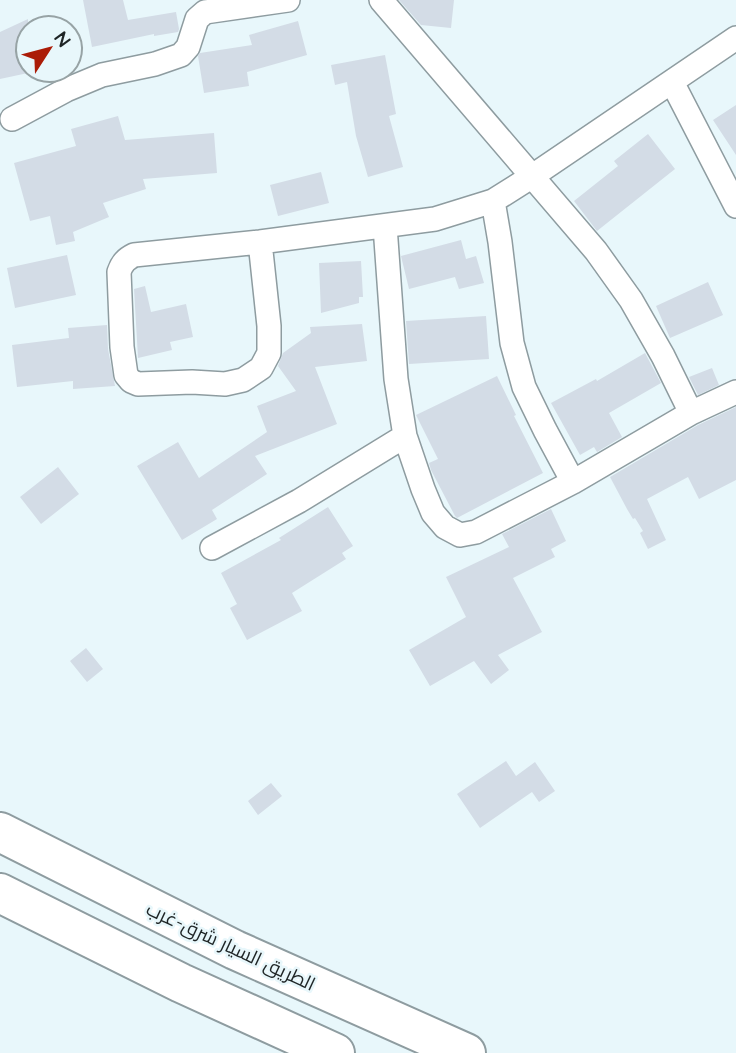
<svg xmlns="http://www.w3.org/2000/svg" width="736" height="1053" font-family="Quicksand,Cairo,sans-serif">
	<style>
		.building { fill: #d3dce6 }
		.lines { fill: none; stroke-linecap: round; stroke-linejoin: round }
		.minor-casing { stroke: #8e9ca0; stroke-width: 26 }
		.motorway-casing { stroke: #8e9ca0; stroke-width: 42 }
		.minor { stroke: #fff; stroke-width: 23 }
		.motorway { stroke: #fff; stroke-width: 38 }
		.labels { text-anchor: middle; stroke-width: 5; stroke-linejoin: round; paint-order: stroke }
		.street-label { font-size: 19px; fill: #1e2425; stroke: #e8f7fb }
	</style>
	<rect width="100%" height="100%" fill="#e8f7fb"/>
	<!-- building -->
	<path class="building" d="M83,0H123L128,20L176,12L179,29L178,32L154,36V34L92,47Z
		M399,0H454L451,28L421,25Z
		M28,19V73L0,79V32Z
		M298,21L307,55L247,72L249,86L204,93L198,56L200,53L252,45L249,35Z
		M385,55L396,114L389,116L403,167L368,177L356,136L347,82L335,85L331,65Z
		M736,105V155L713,120Z
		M118,116L125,140L214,133L217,173L143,179L146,189L103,203L109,217L73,232L75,241L56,245L50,216L30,221L14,163L76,146L71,129Z
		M648,134L675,169L597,231L574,201L618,166L614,161Z
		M321,172L329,203L278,216L270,185Z
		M461,240L466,259L476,256L484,283L459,289L455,277L409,289L401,256Z
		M67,255L76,295L15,308L7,268Z
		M361,261L363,297H359V303L321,313L319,263Z
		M708,282L723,315L670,338L656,306Z
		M145,286L151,312L186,304L193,337L170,342L172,350L138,358L134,289Z
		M486,316L489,359L409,364L406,321Z
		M362,324L367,361L315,367L337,424L255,456L267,474L212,510L217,519L182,540L137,466L178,442L199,478L267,432L257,406L296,391L278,366L283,353L311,333L310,327Z
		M107,325L108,349L115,386L73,389V381L17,387L12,345L69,338L68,328Z
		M645,353L661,383L609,413L622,437L597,452L594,447L580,455L551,403L596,379L597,381Z
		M712,368L719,385L698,395L689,377Z
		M497,376L516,415L514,416L543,473L457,518L455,516L431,470L429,463L438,459L416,415Z
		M736,407V480L699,499L688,477L647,499L666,540L648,549L640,533L643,531L635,518L633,519L627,509L610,477L698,425Z
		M58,467L79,494L41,524L20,497Z
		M328,507L353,546L342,553L346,559L292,593L302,611L247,640L230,608L237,604L221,573L281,540L279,538Z
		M551,509L566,541L551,549L555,557L513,578L542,632L498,655L509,670L491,684L474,661L430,686L409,650L466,617L446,577L509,547L502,534Z
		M86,648L103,669L87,682L70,661Z
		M506,761L516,776L535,762L555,791L539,802L532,792L480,828L457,794Z
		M271,783L282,796L258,815L248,801Z"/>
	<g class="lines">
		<defs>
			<path id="minor" d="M381,0L596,251L631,300L663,356L691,413
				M672,82L736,206
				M12,119L66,90L102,75L155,64L181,55L188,47L197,19L205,12L288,0
				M493,201L500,242L512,343L524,387L545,430L573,482
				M385,226L396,379L405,436L423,489L433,513L445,527L460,535L476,532L573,482L691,413L736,392
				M260,242L269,326V353L261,368L243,380L225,384L192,382L138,384L131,381L126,375L122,347L119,272C122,263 126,259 134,255L260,242L435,219L493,201L531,177L736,38
				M212,548L299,501L405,436"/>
			<path id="motorway" d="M0,832L235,950L466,1053
				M0,893L181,983L335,1053"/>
		</defs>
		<!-- minor casing -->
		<use href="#minor" class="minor-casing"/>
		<!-- motorway casing -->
		<use href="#motorway" class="motorway-casing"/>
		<!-- minor -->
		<use href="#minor" class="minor"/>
		<!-- motorway -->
		<use href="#motorway" class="motorway"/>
	</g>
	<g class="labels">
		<!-- street labels -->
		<g class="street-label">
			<text transform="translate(231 946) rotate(25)" y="7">الطريق السيار شرق-غرب</text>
		</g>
	</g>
	<!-- north arrow -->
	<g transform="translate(49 49) rotate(54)"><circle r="33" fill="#e8f7fb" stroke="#97a3a5" stroke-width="2"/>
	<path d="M0-5L12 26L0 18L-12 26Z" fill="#ab1c07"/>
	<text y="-10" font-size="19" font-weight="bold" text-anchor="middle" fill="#1e2425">N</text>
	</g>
</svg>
